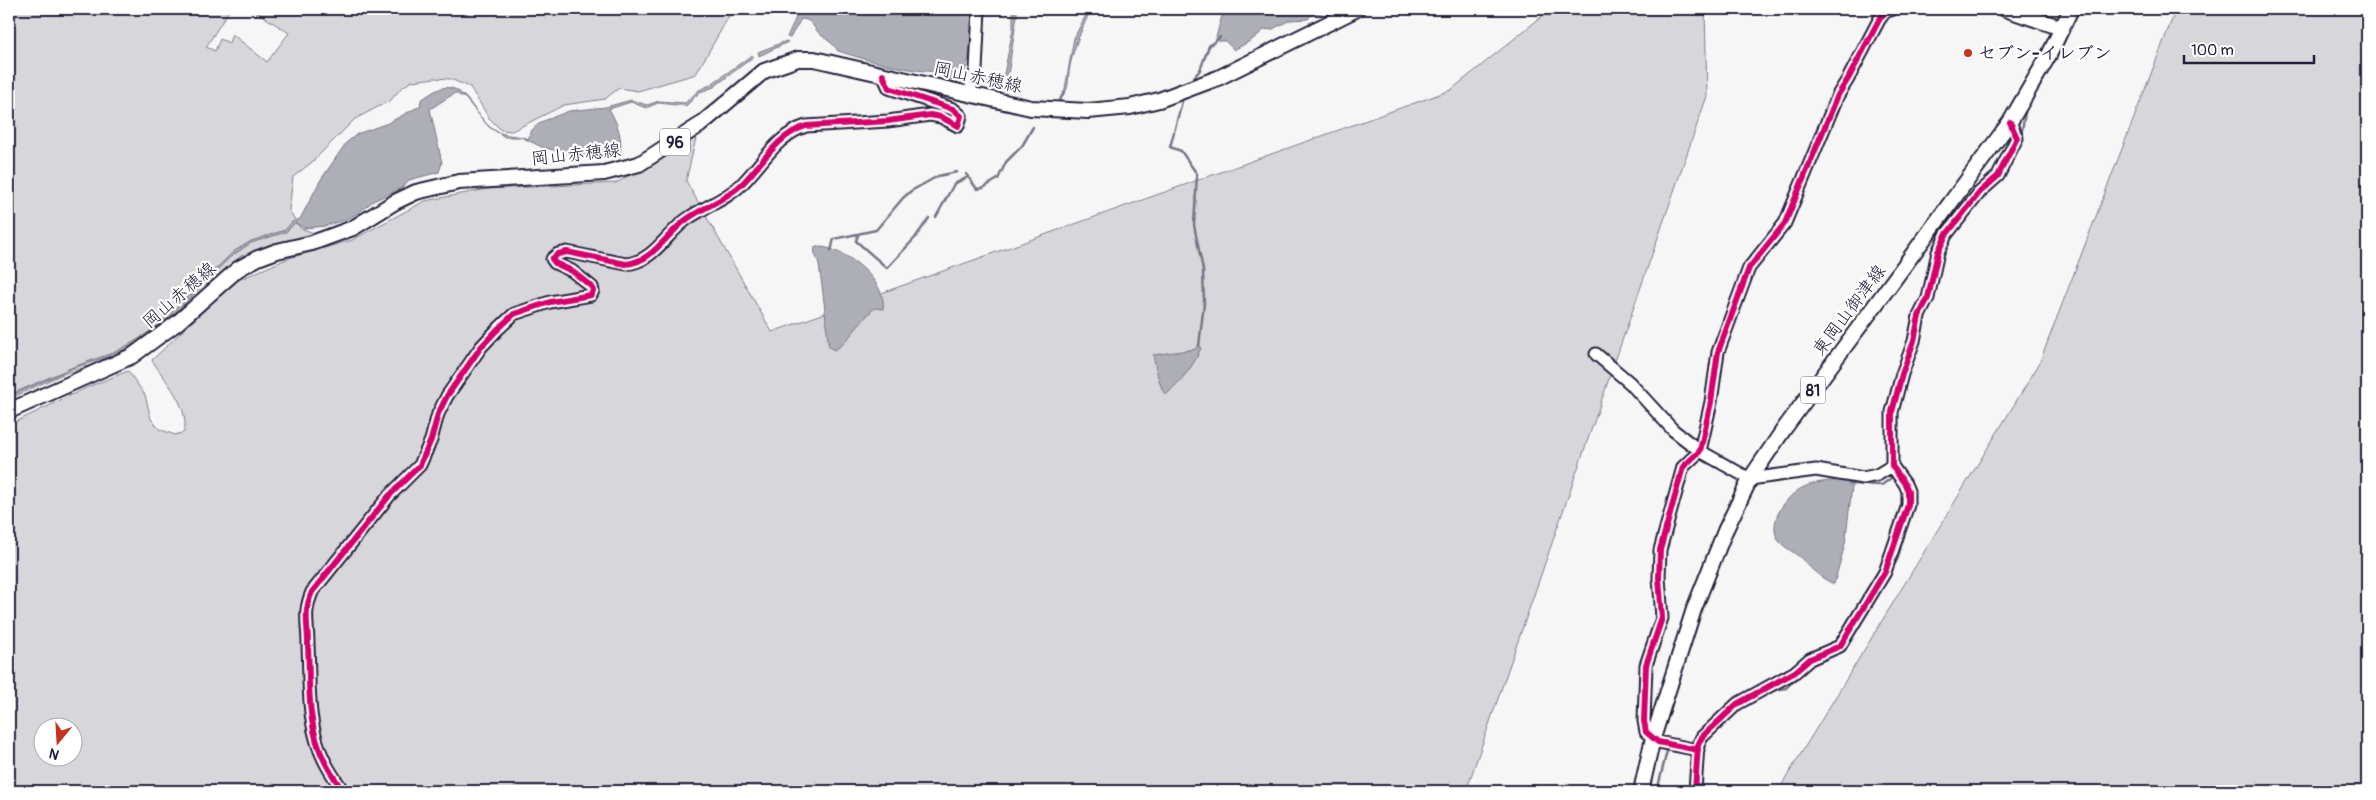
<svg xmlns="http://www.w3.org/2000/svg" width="2376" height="800" font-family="Pangolin,'Klee One',sans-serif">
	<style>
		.green { fill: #d7d7db; stroke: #7c7c8b; fill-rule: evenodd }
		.water { fill: #aeaeb7; stroke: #767685 }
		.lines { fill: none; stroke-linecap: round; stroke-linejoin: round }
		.stream { stroke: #767685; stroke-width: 2.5 }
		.minor-casing { stroke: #22223b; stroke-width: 15 }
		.major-casing { stroke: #22223b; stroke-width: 18 }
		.minor { stroke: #fff; stroke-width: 11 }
		.major { stroke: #fff; stroke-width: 14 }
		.cycleway-casing { stroke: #fff; stroke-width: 9 }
		.cycleway { stroke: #d6006c; stroke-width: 6 }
		.poi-dot { fill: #c8321e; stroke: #fff; stroke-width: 2 }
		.labels { text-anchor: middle; stroke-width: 4.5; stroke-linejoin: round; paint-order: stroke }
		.shield { fill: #fff; stroke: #646476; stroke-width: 1 }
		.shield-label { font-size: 16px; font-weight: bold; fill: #22223b }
		.poi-label { font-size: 18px; font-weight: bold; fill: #22223b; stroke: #fff; text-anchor: start }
		.street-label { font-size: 18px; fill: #22223b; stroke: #fff }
	</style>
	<rect width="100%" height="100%" fill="#f6f6f7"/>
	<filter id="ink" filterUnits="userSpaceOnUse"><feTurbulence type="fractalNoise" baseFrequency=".02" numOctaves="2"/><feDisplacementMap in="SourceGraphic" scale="10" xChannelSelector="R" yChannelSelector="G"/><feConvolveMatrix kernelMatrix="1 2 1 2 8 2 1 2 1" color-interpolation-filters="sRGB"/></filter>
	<g filter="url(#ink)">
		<!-- green -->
		<path class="green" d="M9,9H230L206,47L215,51L220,39L229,43L232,34L267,62L289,33L252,9H733L696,74L638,91L619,88L605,99L564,105L512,131L501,130L489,118L470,87L450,79L435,78L412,81L401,88L391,100L355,119L312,162L293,177L289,210L300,228L317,234L241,256L203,291L125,355L63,374L9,399Z
			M1551,9H1705L1707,96L1466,791H9V425L88,387L128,371L145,395L151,419L159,429L175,435L184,432C190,406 165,381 152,360L234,282L289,258L352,240L425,201L487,189L616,183L696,138L686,181L772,332L1451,90ZM42,728H72V758H42Z
			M2176,9H2362L2367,12V791H1778L2039,364Z"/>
		<!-- water -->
		<path class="water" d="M790,9C808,16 825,14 844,9H973L969,58L964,74L961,73V82L944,78L945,72C909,72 873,62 838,51C833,42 824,39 817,31C811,24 812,20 801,19L790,38L787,37L797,15Z
			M1013,9H1017V15L1008,75L993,83H979L980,80H995L1004,74L1013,29Z
			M1089,9H1091C1082,29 1072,50 1069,72C1068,80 1069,88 1064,94L1074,38Z
			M1224,9H1326L1325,12L1311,15L1308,19L1290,20L1273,29L1264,30L1252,40L1234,50L1225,41H1219L1216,37Z
			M786,41L788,42L759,56L758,52Z
			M752,55L753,57L714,87L700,92L686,106L658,103L646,108L631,102L609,109C617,122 623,138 620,154L616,156L565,153L542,147L521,137H505L489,127L465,98L455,93L430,109L442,163L439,172L409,180L402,188L373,201L358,213L347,219L325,226L304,228L295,223L286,232L251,243L229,258L181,307L157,329L138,342L114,355L73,368L9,397V395L73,367L115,352L137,340L157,326L233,252L251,241L285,230L292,222L300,219L320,181L346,143L357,134L388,123L420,106L421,100C427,96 435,90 442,88C465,83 475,116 491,128C503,137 515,134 528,139L532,130L541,122L569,111L606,107L631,100L647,105L659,101L685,103L699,90L710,85Z
			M815,247C840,244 888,280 883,309L876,308L872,310L843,344L835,350L830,348L828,343C826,317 823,291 819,265C818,258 813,255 815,247Z
			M1198,345L1201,348C1194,366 1181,381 1167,394L1164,393C1158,381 1156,368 1153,355L1196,349Z
			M1842,480L1852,481V487L1845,544L1834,584C1820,578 1811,569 1801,558C1794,552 1781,546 1777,538C1769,520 1785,498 1800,489C1812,482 1828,481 1842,480Z"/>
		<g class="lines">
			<!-- stream -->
			<path class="stream" d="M2059,50L2064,41
				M1189,83L1200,70L1209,46L1220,37
				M1183,98L1170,147L1181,151L1197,174L1194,225L1203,270L1204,303L1199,346
				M1060,100L1064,92
				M2021,136L2026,107
				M966,174L977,189L983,188L998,179L1006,162L1022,146L1033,127
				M936,217L954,184L968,177
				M858,235L856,241L887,268L915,238L929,218
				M831,251L834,239L876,230L903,198L911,191L938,176L957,172
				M1849,484L1882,485L1891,478
				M1891,571L1898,558L1903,537
				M1770,691L1786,688L1799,675
				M1657,791L1668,747"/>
			<defs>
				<path id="minor" d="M969,94L976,70L979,9
					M1596,354L1630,383L1673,430L1700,451L1750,479L1816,470L1863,478L1877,475L1892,466
					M1698,750L1658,742L1646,732L1644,721L1646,665L1662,618L1659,578L1660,550L1683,467L1700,451L1711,402L1718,352L1749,268L1785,223L1838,95L1848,79L1879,20L1885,12L1893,9
					M343,791C337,782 330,772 325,762C306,725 310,684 308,645C308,623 303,613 312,592L389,496L420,465L431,440L438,414L447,396L481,347L497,330L514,314L550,302L591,295L593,291L592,287L572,271L555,263L552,259L558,254L567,252L626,264C653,262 666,234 687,219C705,206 726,200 742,184C763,163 777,135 806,126L888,121L930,115L941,117L958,126L961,116L953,109L889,88L883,75
					M1695,791L1698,745L1702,737L1737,704L1795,672L1810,659L1840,646L1885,572L1908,505V491L1905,484L1892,466V412L1902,374L1914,341L1919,316L1928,298L1938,252L1946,235L1980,192L1998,176L2017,138L2010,122"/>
				<path id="major" d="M2005,9L2062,28
					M9,411L132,356L177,323L238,269L258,258L277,251L312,243L353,228L395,202L416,192L459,182L604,173L639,164L700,125L764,71L798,59H814L1031,108L1088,111L1130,107L1159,100L1218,78L1357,9
					M1641,791L1653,738L1694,609L1725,531L1750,479L1784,429L2010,122L2049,55L2071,9"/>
			</defs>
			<!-- minor casing -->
			<use href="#minor" class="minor-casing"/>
			<!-- major casing -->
			<use href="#major" class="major-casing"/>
			<!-- minor -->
			<use href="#minor" class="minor"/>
			<!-- major -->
			<use href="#major" class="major"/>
			<defs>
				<path id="cycleway" d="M1698,750L1658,742L1646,732L1644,721L1646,665L1662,618L1659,578L1660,550L1683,467L1700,451L1711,402L1718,352L1749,268L1785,223L1838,95L1848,79L1879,20L1885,12L1893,9
					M343,791C337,782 330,772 325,762C306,725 310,684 308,645C308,623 303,613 312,592L389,496L420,465L431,440L438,414L447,396L481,347L497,330L514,314L550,302L591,295L593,291L592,287L572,271L555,263L552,259L558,254L567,252L626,264C653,262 666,234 687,219C705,206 726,200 742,184C763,163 777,135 806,126L888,121L930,115L941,117L958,126L961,116L953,109L889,88L883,75
					M1695,791L1698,745L1702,737L1737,704L1795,672L1810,659L1840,646L1885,572L1908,505V491L1905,484L1892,466V412L1902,374L1914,341L1919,316L1928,298L1938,252L1946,235L1980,192L1998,176L2017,138L2010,122"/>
			</defs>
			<!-- cycleway casing -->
			<use href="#cycleway" class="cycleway-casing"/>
			<!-- cycleway -->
			<use href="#cycleway" class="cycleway"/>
		</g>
	</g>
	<!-- markers -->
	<circle class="poi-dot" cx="1968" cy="53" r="5"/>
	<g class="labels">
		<!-- shield labels -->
		<g class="shield">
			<rect x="660" y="128.5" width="30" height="27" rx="4"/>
			<rect x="1800.5" y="376.5" width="25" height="27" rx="4"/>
		</g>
		<g class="shield-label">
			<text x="675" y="148">96</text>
			<text x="1813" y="396">81</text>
		</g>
		<!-- poi labels -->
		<g class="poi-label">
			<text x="1978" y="59">セブン-イレブン</text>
		</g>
		<!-- street labels -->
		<g class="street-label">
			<text transform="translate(978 77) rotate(12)" y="6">岡山赤穂線</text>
			<text transform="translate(576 154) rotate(-6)" y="6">岡山赤穂線</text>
			<text transform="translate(179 295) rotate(-41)" y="6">岡山赤穂線</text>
			<text transform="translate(1849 310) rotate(-53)" y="6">東岡山御津線</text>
		</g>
	</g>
	<!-- margin -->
	<rect width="2376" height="800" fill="none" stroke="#fff" stroke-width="30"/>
	<rect x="15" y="15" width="2346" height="770" fill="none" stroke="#22223b" stroke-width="2" filter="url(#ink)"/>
	<!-- north arrow -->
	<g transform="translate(58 742) rotate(198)"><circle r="24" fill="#ffffff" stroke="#a7a7b1"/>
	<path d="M0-4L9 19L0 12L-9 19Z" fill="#c8321e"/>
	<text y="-8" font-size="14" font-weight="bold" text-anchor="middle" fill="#22223b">N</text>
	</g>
	<!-- scale -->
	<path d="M2184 55v8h130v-8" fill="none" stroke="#22223b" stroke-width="2.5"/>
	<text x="2191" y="55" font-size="15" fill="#22223b" stroke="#ffffff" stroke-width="4" paint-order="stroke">100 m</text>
</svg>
